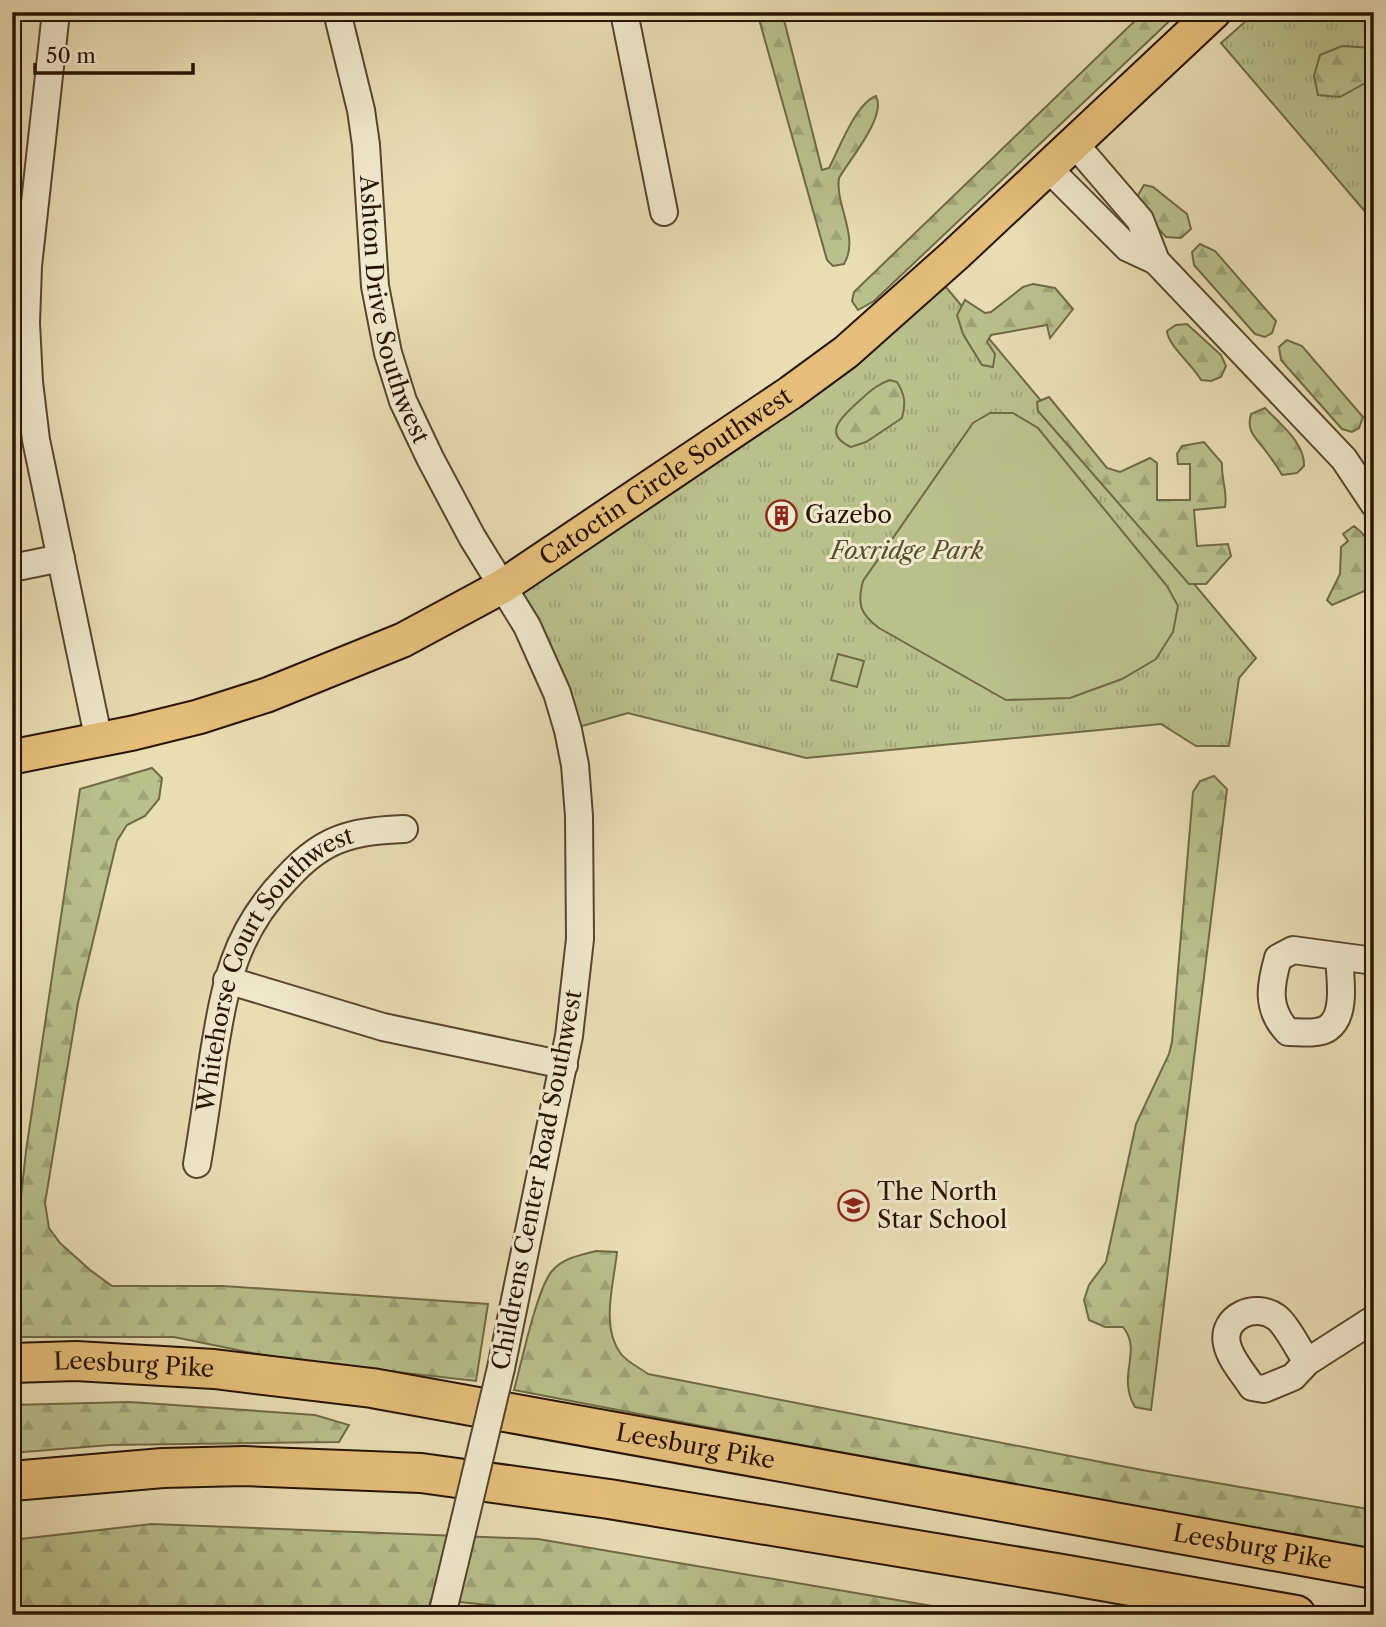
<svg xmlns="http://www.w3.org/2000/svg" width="1386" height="1627" font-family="'Libre Caslon Text',serif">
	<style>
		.grass { fill: url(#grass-tufts); stroke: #706a46; stroke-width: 2 }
		.forest { fill: url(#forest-firs); stroke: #706a46; stroke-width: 2 }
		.garden { fill: #b8c08c; stroke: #706a46; stroke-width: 2 }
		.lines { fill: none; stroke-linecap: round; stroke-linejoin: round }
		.minor-casing { stroke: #58462d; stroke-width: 30 }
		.major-casing { stroke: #271300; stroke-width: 37 }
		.highway-casing { stroke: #271300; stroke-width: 42 }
		.minor { stroke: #f1e9ce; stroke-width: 26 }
		.major { stroke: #e4be7a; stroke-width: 33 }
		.highway { stroke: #e4be7a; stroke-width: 38 }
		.minor-bridge-casing { stroke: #58462d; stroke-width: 30; stroke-linecap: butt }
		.minor-bridge { stroke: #f1e9ce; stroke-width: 26 }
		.labels { text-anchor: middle; stroke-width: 6; stroke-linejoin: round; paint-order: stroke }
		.street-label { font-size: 24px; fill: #271300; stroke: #f1e9ce }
		.poi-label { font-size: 24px; fill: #271300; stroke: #f1e9ce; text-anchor: start }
		.park-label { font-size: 24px; font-style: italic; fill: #5a5031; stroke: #f1e9ce }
	</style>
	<defs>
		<pattern id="grass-tufts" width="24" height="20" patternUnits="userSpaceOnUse" patternTransform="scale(1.75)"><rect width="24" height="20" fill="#b8c08c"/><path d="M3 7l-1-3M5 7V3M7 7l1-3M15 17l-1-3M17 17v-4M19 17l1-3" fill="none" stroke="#9ea477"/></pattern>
		<pattern id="forest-firs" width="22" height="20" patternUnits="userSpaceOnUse" patternTransform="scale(1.75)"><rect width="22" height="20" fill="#b8c08c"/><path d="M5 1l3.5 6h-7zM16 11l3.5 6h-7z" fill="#9ea477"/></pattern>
	</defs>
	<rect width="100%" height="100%" fill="#e9ddb4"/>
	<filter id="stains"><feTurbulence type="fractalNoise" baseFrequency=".00286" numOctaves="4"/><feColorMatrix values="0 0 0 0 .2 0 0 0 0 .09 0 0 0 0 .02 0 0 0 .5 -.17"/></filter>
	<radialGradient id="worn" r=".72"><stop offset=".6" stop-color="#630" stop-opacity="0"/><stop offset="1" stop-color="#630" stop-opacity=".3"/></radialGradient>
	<!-- grass -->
	<path class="grass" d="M1256,12H1374V222L1221,43Z
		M935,274L1256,658L1239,678L1229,746H1196L1161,724L806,758L628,713L568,730L503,586Z"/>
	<!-- forest -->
	<path class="forest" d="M757,12H782L822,170L829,168C839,149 856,103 876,96C887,116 850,159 839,178C835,206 860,237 844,264L833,266L827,260Z
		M1144,12H1179L874,301L858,310L852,301L854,292Z
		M1342,46L1374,48V78L1340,97L1318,95L1314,76L1320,55Z
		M1144,185L1153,187L1187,214L1191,229L1181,238L1166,237L1140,209L1138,195Z
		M1200,244L1215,251L1276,321L1272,333L1265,337L1255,334L1194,265L1192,252Z
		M1033,284L1055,288L1073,309L1050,338L1047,325L991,335L987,342L995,354L993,367L982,365L963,334L957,315L965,300L985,313L991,312L1023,287Z
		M1187,324L1221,355L1226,366L1221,377L1211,381L1201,380C1193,365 1168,346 1167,331L1176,325Z
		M1287,340L1302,346L1363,417L1359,428L1352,432L1342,429L1281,360L1279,347Z
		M890,380L897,382C905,395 906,403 902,418L866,442L851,447C821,434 843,416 858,402C868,393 877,384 890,380Z
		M1049,397L1107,468L1120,472L1150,458L1157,463V500H1190V464H1178L1177,454L1182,446L1204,442L1222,463C1221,479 1228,492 1225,507L1194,510L1197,546L1228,544L1231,556L1206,584H1189L1038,411L1037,402Z
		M1265,408C1280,424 1305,443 1304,466L1297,473L1282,475C1277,466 1271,458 1265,450C1255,437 1246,431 1251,414Z
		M1354,526C1378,542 1374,574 1374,599L1369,589L1332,605L1327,600L1340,574L1341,547L1348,541L1343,534Z
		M152,768L162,778L159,799L145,816L127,825L117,841L78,1003L45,1203L49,1228L60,1243L90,1270L112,1286H223L488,1304L476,1381L282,1359L174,1337H12V1281L26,1151L80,789Z
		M1214,776L1227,789L1151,1410L1135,1407C1116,1375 1143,1352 1123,1327H1105L1089,1320L1084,1300L1089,1285L1106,1262L1136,1124L1169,1054L1172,1042L1193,792L1200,781Z
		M596,1251L617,1252C614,1283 600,1327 621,1354C627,1362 640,1368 648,1374L1142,1470L1374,1510V1550L1023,1488L514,1390C521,1365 537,1288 552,1271C563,1258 580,1255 596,1251Z
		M130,1402L315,1415L349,1425L339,1442L110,1445L12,1453V1405Z
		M152,1524L538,1539L985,1615H583L431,1599L427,1615H12V1540Z"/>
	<!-- garden -->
	<path class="garden" d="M990,413H1013L1038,428L1167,586L1178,606L1173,632L1156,659L1122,679L1070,698L1006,700L879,628C860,614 857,604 863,581L973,423Z
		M838,654L864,661L857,687L831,680Z"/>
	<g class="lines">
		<defs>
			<g id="minor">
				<path d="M56,12L28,266L26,323L29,382L36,440L99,741"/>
				<path id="s1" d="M337,12L361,110L366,145L375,286L388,353L403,401L430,458L472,537L527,626L557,693L568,730L575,765L579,816L580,939L569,1036L501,1368"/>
				<path d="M624,12L664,212"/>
				<path d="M1074,143L1140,220L1156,261L1344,459L1374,504"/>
				<path d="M1047,167L1128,248L1156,261"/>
				<path d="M12,568L61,558"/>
				<path d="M1339,957C1340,977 1347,1015 1328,1028C1318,1035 1300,1032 1288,1032C1266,1009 1270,986 1278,958L1293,950L1374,961"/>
				<path d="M227,980L383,1027L564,1065"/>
				<path id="s2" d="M197,1164C203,1129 208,1093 213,1058C225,986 233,934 286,879C302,861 322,844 346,837C365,831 385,830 404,829"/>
				<path d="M1307,1362C1299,1350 1286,1324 1276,1317C1255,1302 1221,1317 1227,1344C1230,1359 1244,1374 1252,1387L1264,1389L1293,1377L1307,1362L1374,1319"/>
				<path d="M442,1615L455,1561"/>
			</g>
			<g id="major">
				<path id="s3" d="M12,757L133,733L198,717L267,695L403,640L503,586L790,393L846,352L955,255L1214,12"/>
			</g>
			<g id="highway">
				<path id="s4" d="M12,1363L76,1361L214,1369L372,1388L1374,1569"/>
				<path d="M12,1481L163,1468L244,1466L421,1473L609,1499L1062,1574L1296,1615"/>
			</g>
		</defs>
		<!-- minor casing -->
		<use href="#minor" class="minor-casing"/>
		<!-- major casing -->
		<use href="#major" class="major-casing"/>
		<!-- highway casing -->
		<use href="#highway" class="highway-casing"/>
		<!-- minor -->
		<use href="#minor" class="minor"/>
		<!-- major -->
		<use href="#major" class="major"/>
		<!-- highway -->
		<use href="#highway" class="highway"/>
		<defs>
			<path id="minor-bridge" d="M455,1561L501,1368"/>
		</defs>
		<!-- minor-bridge casing -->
		<use href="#minor-bridge" class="minor-bridge-casing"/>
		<!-- minor-bridge -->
		<use href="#minor-bridge" class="minor-bridge"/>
	</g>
	<!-- icons -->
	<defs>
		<symbol id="building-ring" viewBox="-11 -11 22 22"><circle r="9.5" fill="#f1e9ce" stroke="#8f2418" stroke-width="1.5"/><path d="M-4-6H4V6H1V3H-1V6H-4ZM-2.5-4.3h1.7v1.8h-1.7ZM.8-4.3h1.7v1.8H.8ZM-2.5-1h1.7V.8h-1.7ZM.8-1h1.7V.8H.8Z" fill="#8f2418"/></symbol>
		<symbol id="school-ring" viewBox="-11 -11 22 22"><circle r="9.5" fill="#f1e9ce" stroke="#8f2418" stroke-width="1.5"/><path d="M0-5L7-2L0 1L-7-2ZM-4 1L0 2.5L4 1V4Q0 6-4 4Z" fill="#8f2418"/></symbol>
	</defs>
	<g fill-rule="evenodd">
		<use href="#building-ring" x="764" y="498" width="35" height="35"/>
		<use href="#school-ring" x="836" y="1188" width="35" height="35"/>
	</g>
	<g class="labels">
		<!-- street labels -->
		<g class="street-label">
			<text dy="8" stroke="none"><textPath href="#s1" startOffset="304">Ashton Drive Southwest</textPath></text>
			<text dy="8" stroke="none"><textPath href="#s3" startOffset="719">Catoctin Circle Southwest</textPath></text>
			<text dy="8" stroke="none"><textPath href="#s2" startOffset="219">Whitehorse Court Southwest</textPath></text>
			<text transform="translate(537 1180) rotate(-79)" y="8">Childrens Center Road Southwest</text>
			<text dy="8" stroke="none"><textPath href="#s4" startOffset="122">Leesburg Pike</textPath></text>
			<text dy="8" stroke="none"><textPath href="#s4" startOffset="690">Leesburg Pike</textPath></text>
			<text dy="8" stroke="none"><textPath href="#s4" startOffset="1256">Leesburg Pike</textPath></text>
		</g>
		<!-- poi labels -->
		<g class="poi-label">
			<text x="805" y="523">Gazebo</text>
			<text x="877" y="1200">The North<tspan x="877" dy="28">Star School</tspan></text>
		</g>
		<!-- park labels -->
		<g class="park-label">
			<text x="907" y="559">Foxridge Park</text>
		</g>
	</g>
	<!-- margin -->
	<rect width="1386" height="1627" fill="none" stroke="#e9ddb4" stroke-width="42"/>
	<rect x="14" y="14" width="1358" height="1599" fill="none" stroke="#271300" stroke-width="3.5"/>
	<rect x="21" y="21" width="1344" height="1585" fill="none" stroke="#271300" stroke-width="2"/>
	<!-- scale -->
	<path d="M35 63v10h158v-10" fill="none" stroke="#271300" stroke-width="3.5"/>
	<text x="46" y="63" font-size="21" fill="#271300" stroke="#f1e9ce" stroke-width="5" paint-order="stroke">50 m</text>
	<rect width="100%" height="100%" filter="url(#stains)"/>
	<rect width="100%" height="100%" fill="url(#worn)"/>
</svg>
